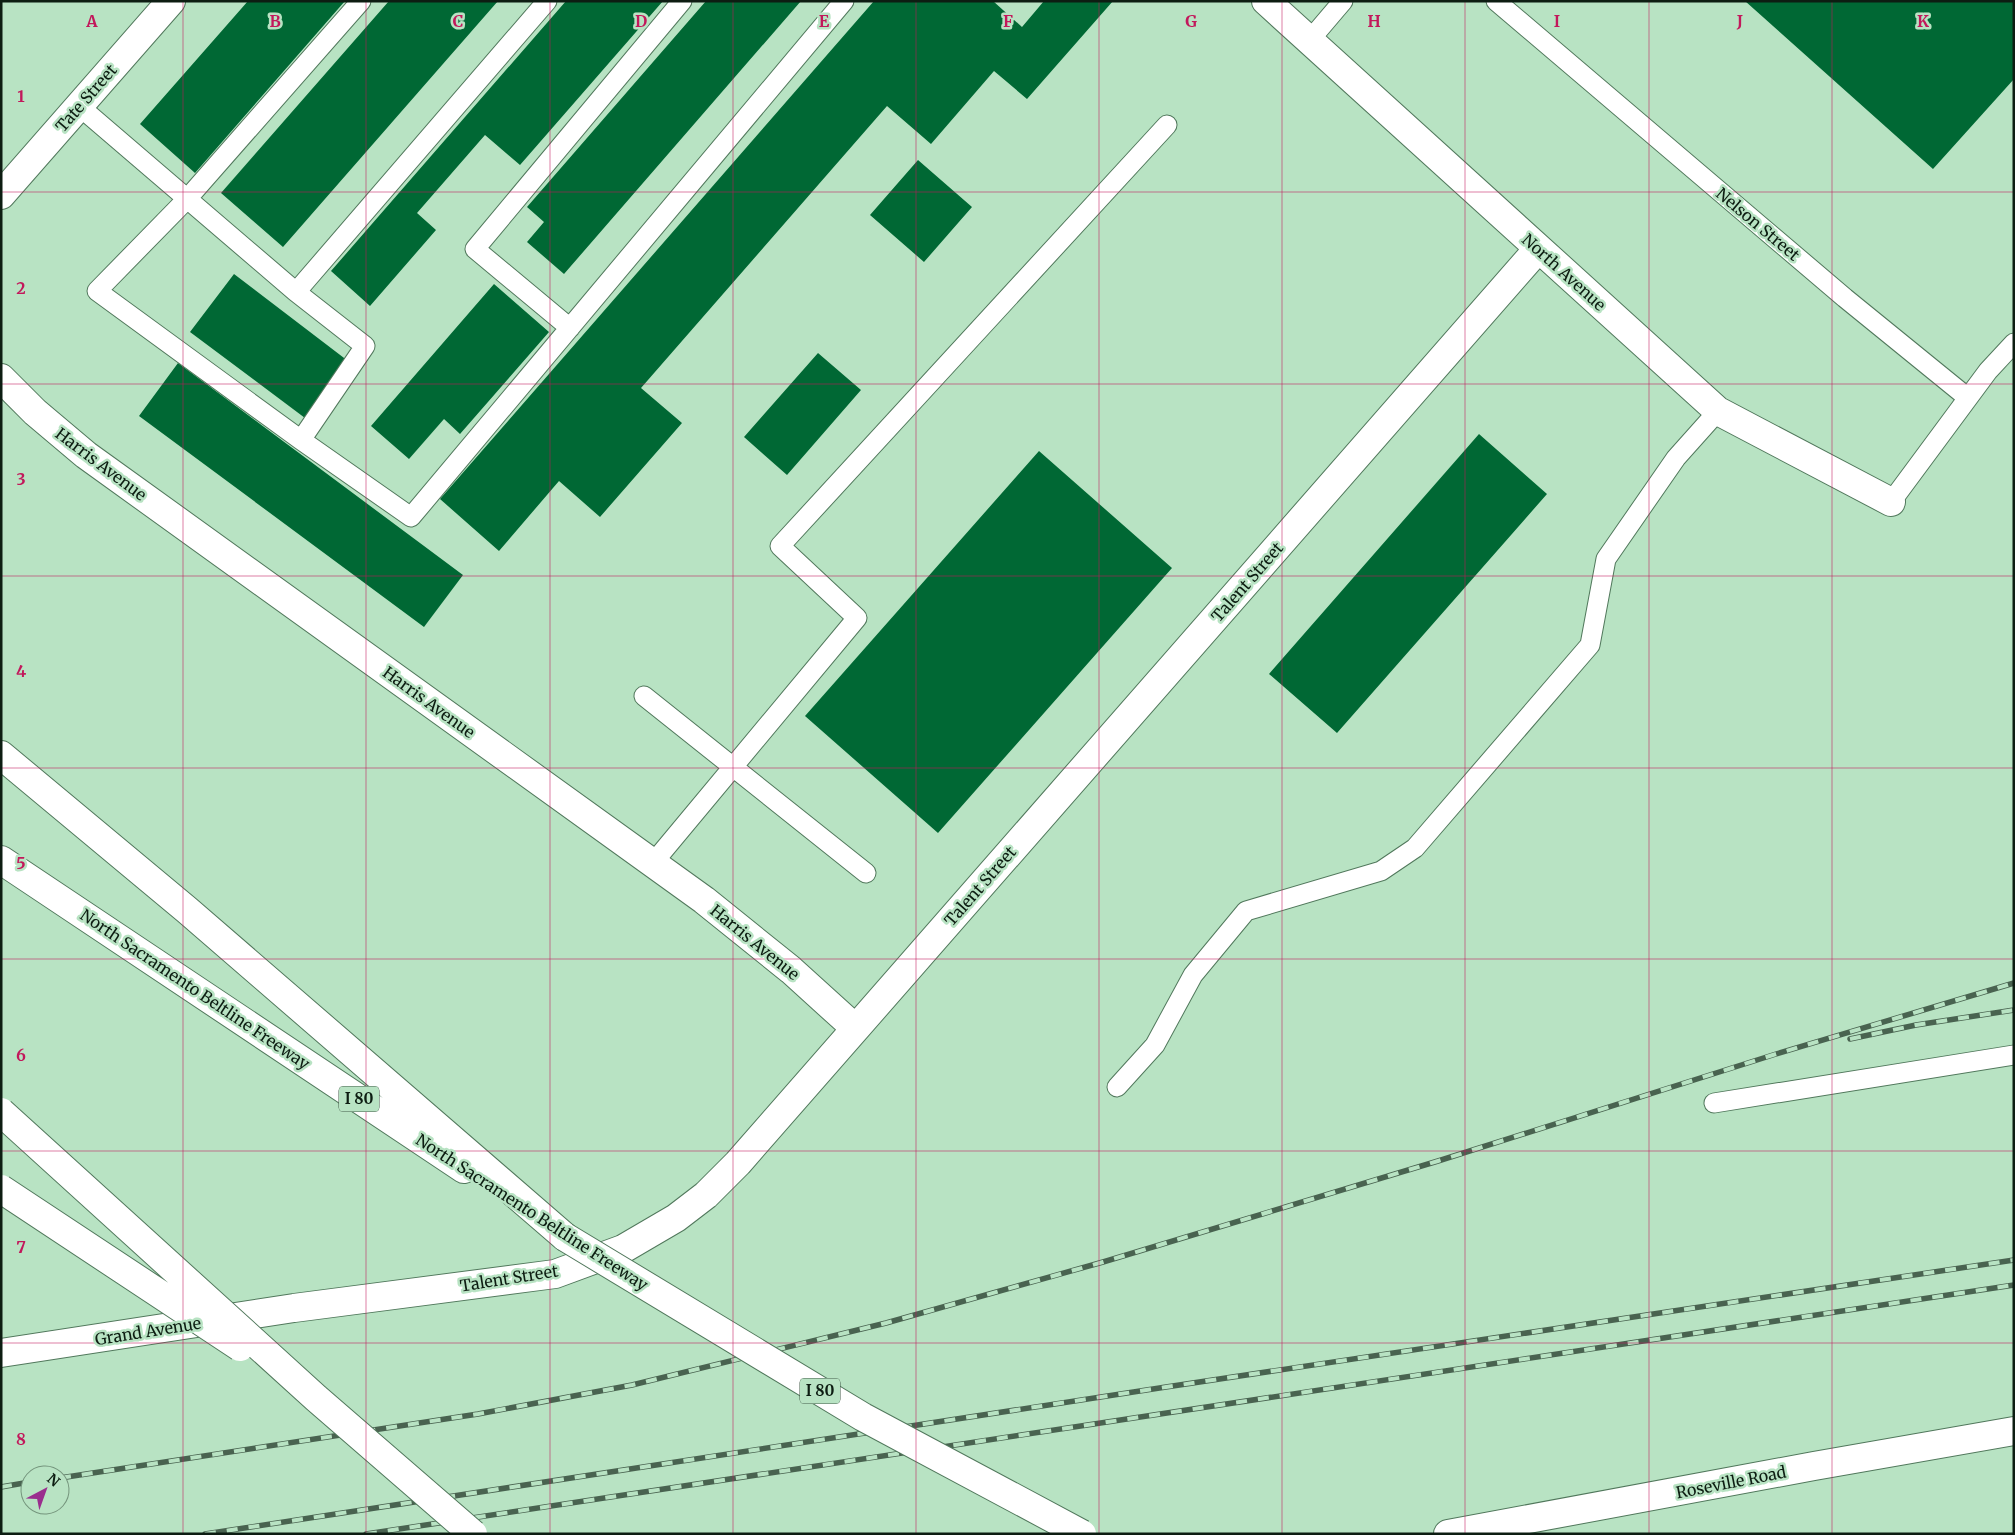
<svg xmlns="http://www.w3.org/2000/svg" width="2015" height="1535" font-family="Merriweather,serif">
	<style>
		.building { fill: #006834 }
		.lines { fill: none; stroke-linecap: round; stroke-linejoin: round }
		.service-casing { stroke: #51785c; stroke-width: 21 }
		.minor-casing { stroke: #51785c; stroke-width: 30 }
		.secondary-casing { stroke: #51785c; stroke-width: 30 }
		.motorway-casing { stroke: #51785c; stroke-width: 30 }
		.service { stroke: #fff; stroke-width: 19 }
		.minor { stroke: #fff; stroke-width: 28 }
		.secondary { stroke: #fff; stroke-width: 28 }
		.motorway { stroke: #fff; stroke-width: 28 }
		.rail-casing { stroke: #496350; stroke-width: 5.5 }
		.rail { stroke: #b8e3c3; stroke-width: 4; stroke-dasharray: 11; stroke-linecap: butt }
		.motorway-bridge-casing { stroke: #51785c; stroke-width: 30; stroke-linecap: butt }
		.motorway-bridge { stroke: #fff; stroke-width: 28 }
		.grid { fill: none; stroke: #c2185b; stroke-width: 1; stroke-opacity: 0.55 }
		.labels { text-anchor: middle; stroke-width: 5; stroke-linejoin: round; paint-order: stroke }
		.shield { fill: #b8e3c3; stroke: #405847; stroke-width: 1 }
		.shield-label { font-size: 15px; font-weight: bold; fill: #0d1d12 }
		.street-label { font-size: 16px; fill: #0d1d12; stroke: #b8e3c3 }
		.grid-label { font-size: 16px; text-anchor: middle; font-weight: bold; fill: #c2185b; stroke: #b8e3c3; stroke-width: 5; stroke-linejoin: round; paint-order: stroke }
	</style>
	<rect width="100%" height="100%" fill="#b8e3c3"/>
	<!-- building -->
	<path class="building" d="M248,1H345L195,173L140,124Z
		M389,1H498L283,247L221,193Z
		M566,1H663L520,165L485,135L417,213L436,230L370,306L331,271Z
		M706,1H801L564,274L527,242L544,222L527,207Z
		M874,1H993L1022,27L1044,1H1113L1027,99L994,71L931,144L887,106L641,388L682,423L600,517L559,481L499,551L440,499Z
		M1745,1H2014V79L1933,169Z
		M918,160L972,207L924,262L870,215Z
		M234,274L348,361L305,418L190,332Z
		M494,284L549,332L460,434L444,419L409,459L371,426Z
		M818,353L861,390L787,475L744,437Z
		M178,363L463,575L424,627L139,416Z
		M1479,434L1547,494L1337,733L1269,674Z
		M1039,451L1172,568L938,833L805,716Z"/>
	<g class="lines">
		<defs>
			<path id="service" d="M361,1L187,199L97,291L301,440L411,517L844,1
				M1496,1L1845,298L1968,398
				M1309,41L1343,1
				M79,106L296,292L365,346L301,440
				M296,292L547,1
				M570,328L475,249L682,1
				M1891,502L1988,371L2014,343
				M644,696L866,873
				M653,863L857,618L780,546L1167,125
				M1117,1087L1155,1045L1193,975L1246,911L1381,871L1415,848L1590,645L1606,559L1676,458L1718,411
				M1714,1103L2014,1055"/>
			<path id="minor" d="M1266,1L1718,411L1891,502
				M1,195L171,1
				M1,378L35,412L86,455L704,900L791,970L855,1028
				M1,1353L294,1308L555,1274L623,1249L676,1218L706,1195L738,1163L1538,249"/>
			<path id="secondary" d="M1448,1534L1814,1466L2014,1431"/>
			<path id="motorway" d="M1,755L187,910L565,1237
				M1,860L464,1169"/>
		</defs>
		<!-- service casing -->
		<use href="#service" class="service-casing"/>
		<!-- minor casing -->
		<use href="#minor" class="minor-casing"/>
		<!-- secondary casing -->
		<use href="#secondary" class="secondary-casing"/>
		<!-- motorway casing -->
		<use href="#motorway" class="motorway-casing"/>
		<!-- service -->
		<use href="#service" class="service"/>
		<!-- minor -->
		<use href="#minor" class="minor"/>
		<!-- secondary -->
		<use href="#secondary" class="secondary"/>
		<!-- motorway -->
		<use href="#motorway" class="motorway"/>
		<defs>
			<path id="rail" d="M1850,1039L1916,1025L2014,1010
				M60,1478L478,1414L632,1385L886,1323L1103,1262L1438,1161L1776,1054L2014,983
				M1,1487L30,1482
				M205,1534L1166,1387L2014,1260
				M366,1534L2014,1285"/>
		</defs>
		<!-- rail casing -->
		<use href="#rail" class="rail-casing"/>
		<!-- rail -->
		<use href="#rail" class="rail"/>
		<defs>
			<path id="motorway-bridge" d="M1,1112L316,1398L473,1534
				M1,1189L240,1347
				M565,1237L863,1417L1082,1534"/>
		</defs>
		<!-- motorway-bridge casing -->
		<use href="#motorway-bridge" class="motorway-bridge-casing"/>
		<!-- motorway-bridge -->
		<use href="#motorway-bridge" class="motorway-bridge"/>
	</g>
	<!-- grid -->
	<path class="grid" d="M183,1V1534M366,1V1534M550,1V1534M733,1V1534M916,1V1534M1099,1V1534M1282,1V1534M1465,1V1534M1649,1V1534M1832,1V1534M1,192H2014M1,384H2014M1,576H2014M1,768H2014M1,959H2014M1,1151H2014M1,1343H2014"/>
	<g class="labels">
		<!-- shield labels -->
		<g class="shield">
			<rect x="339" y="1086.5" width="40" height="25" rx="4"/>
			<rect x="800" y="1378.5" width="40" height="25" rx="4"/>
		</g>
		<g class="shield-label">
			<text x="359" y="1104">I 80</text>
			<text x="820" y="1396">I 80</text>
		</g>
		<!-- street labels -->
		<g class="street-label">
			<text transform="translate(86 98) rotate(-49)" y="6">Tate Street</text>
			<text transform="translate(1758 224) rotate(40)" y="6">Nelson Street</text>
			<text transform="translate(1564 272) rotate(42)" y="6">North Avenue</text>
			<text transform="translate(101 464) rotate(37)" y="6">Harris Avenue</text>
			<text transform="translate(1247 582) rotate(-49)" y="6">Talent Street</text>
			<text transform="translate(429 702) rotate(36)" y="6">Harris Avenue</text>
			<text transform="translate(980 886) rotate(-49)" y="6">Talent Street</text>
			<text transform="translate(755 942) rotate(39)" y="6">Harris Avenue</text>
			<text transform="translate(195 989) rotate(34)" y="6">North Sacramento Beltline Freeway</text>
			<text transform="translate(532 1212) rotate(33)" y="6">North Sacramento Beltline Freeway</text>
			<text transform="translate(509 1278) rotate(-9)" y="6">Talent Street</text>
			<text transform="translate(148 1331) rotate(-9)" y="6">Grand Avenue</text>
			<text transform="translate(1731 1482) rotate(-11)" y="6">Roseville Road</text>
		</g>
	</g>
	<g class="grid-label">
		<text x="92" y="27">A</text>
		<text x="275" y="27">B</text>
		<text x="458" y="27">C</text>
		<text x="641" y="27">D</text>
		<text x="824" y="27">E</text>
		<text x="1008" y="27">F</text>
		<text x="1191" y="27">G</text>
		<text x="1374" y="27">H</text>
		<text x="1557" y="27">I</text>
		<text x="1740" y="27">J</text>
		<text x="1923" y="27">K</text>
		<text x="21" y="102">1</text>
		<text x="21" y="294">2</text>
		<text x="21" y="485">3</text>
		<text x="21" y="677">4</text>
		<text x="21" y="869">5</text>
		<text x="21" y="1061">6</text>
		<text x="21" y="1253">7</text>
		<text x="21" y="1445">8</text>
	</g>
	<!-- border -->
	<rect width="2015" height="1535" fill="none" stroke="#0d1d12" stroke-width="5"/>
	<!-- north arrow -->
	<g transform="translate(45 1490) rotate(41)"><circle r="24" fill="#b8e3c3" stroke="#74947c"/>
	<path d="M0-4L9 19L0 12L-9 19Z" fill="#9a2e8e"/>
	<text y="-8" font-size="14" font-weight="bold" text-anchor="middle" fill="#0d1d12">N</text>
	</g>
</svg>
